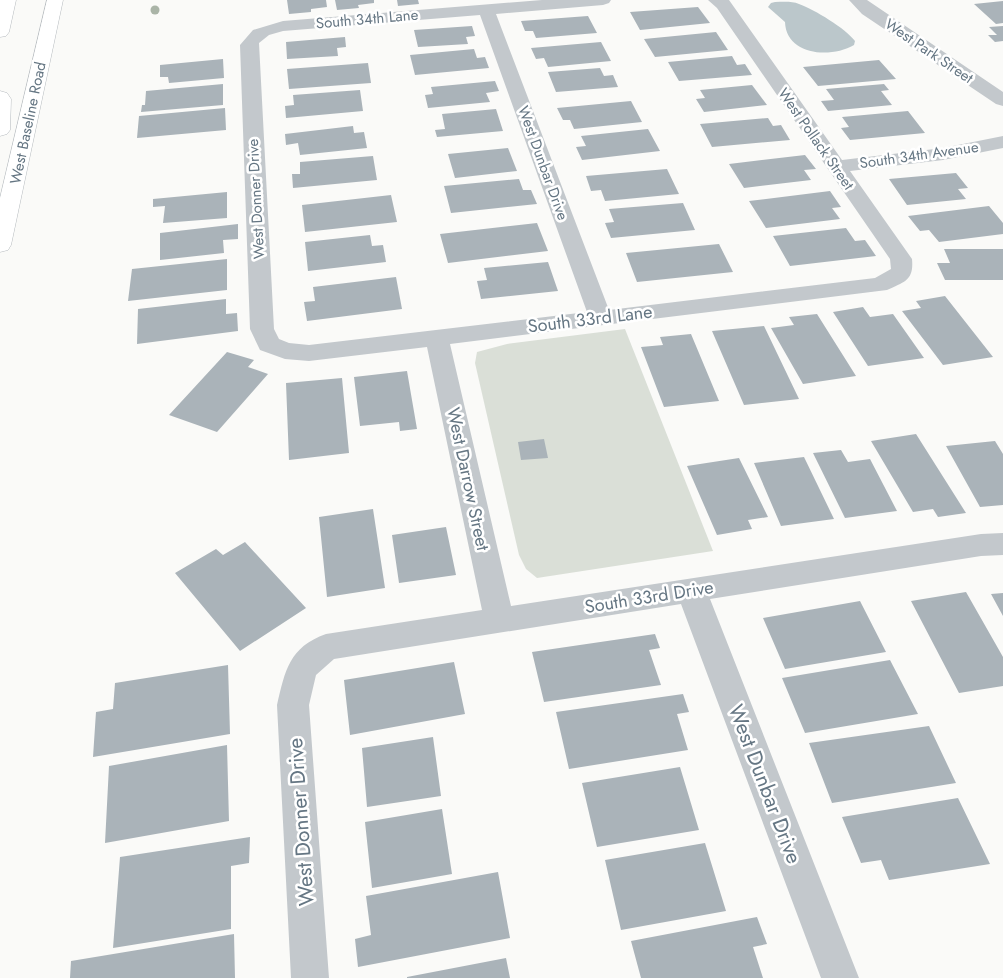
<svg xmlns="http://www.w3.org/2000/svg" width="1003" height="978" font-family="Jost,sans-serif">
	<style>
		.green { fill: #dadfd7 }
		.water { fill: #bbc7cb }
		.building { fill: #aab3b9 }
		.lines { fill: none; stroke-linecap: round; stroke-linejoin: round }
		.primary-casing { stroke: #b5babe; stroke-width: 1 }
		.street { fill: #c3c8cc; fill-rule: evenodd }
		.primary { fill: #fff; fill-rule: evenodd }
		.tree { fill: #aab4a7 }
		.labels { text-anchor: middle; stroke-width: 5; stroke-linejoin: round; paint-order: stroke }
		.far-street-label { font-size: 15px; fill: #657683; stroke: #fff }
		.street-label { font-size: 18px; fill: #657683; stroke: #fff }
		.near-street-label { font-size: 21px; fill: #657683; stroke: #fff }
	</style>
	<rect width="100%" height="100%" fill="#fafaf8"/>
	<!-- green -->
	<path class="green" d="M625,329L713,551L537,578L526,569L519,555L475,363L477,352L507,344Z"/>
	<!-- water -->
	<path class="water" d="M775,2C783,2 792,1 799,4C815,10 845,28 855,41L854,45C830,59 786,55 785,22L768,7L771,3Z"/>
	<!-- building -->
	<path class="building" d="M287,0H326L327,7L311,9V12L289,14Z
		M335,0H374V3L358,5L359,8L337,10Z
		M397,0H418L419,4L398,6Z
		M1003,1V23L996,24L974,4Z
		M698,7L710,23L640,30L630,12Z
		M588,16L597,33L536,38L533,31H525L521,21Z
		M472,26L475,36L466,37L468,44L418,47L414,30Z
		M1003,26V41L995,42L988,35H997L989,27Z
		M716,32L728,50L655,57L644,39Z
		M345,37L346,47L337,48L338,56L287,59L286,42Z
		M601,42L611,61L548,67L544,58L536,59L531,48Z
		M474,49L477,58L485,57L489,68L415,75L410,55Z
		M732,56L737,65L745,64L752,75L679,81L668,62Z
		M223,59L224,78L169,83L168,77H160V65Z
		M879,60L896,79L818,86L803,67Z
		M368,63L371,83L289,89L287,69Z
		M600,68L604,76L613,75L618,87L556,92L548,72Z
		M495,81L499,91L486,93L490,102L428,108L425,95L433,94L431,87Z
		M223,84V105L141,112L142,105H145L146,91Z
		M884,84L889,90L881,91L892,105L828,111L821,101L834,100L826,89Z
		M752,85L767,105L704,112L696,99L705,98L700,90Z
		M360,90L363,111L286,118L285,106L294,105L293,95Z
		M631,101L642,122L574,129L570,120H563L557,108Z
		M225,108L226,130L137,138L139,116Z
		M496,109L503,131L437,137L435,130L445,129L442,114Z
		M908,111L925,133L850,140L841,128L849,127L842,117Z
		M768,118L773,126L781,125L790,140L712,147L700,124Z
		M353,126L354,133L364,132L367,148L300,155L298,143L286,145L285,134Z
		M648,129L660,151L582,160L576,147L586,146L581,136Z
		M508,148L517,171L455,178L448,154Z
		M805,155L816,169L804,170L811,180L744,188L729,164Z
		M373,156L377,180L293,188L292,174H300V162Z
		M667,169L679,194L605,201L601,190L591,191L586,176Z
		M956,173L968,188L958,189L966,199L907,205L889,179Z
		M519,179L523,190H531L537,204L451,213L444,186Z
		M830,191L841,207L832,208L840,219L766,228L749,201Z
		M227,192V218L163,223L165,206L153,207V199Z
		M391,195L397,222L305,232L302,205Z
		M683,203L695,230L611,238L605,223L614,222L609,209Z
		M989,206L1003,223V234L939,242L929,230L920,231L908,216Z
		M537,223L548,251L448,263L440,234Z
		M238,224V239L223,240L224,253L160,260V233Z
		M846,228L855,241L865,240L876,256L790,266L773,236Z
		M370,235L372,246L383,245L386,262L308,271L305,242Z
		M719,244L733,272L637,282L626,253Z
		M944,249H1003V280H945L937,263H950Z
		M227,259V290L128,301L132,269Z
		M548,262L558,291L481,299L477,281L487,280L484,268Z
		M396,277L402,309L307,321L304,302L315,301L313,287Z
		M945,296L993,357L943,365L902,311L921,308L916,301Z
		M226,299V314L237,313L238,331L137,344L138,309Z
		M863,307L870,317L893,314L924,358L868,366L833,312Z
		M817,314L856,376L803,384L771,328L794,325L789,317Z
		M764,326L799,399L744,405L712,331Z
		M691,334L719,401L664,407L641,347L663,345L660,337Z
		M227,352L254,360L248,367L268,374L217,432L169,415Z
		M407,371L417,429L400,431L399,422L360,426L354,377Z
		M342,378L349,453L289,460L286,383Z
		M916,434L966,513L938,517L933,509L913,512L871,441Z
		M544,439L548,458L521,460L518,442Z
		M995,441L1003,454V505L980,507L946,446Z
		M841,450L848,462L870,459L897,511L845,518L813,453Z
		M804,457L834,519L781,526L754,463Z
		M739,458L768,517L748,520L752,529L717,535L687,466Z
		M373,509L385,588L327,597L319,517Z
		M446,527L456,575L399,583L392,535Z
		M245,542L306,608L240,651L175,573L216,549L223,555Z
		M966,592L1003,657V686L959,693L911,601Z
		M1003,593V616L991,594Z
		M860,601L886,652L785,669L763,618Z
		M655,634L660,648L649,650L661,685L544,702L532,652Z
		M890,660L918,714L805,733L782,678Z
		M454,662L465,714L350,735L344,680Z
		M228,665L230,734L93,757L96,712L113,709L115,683Z
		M683,694L689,712L677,714L688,750L569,769L556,712Z
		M929,726L956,783L832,803L809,743Z
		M433,737L441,796L367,807L362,748Z
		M227,745L229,821L105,843L109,766Z
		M680,767L699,830L597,847L582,783Z
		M958,798L990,864L889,880L881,860L861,863L842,817Z
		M442,809L452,874L372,888L365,822Z
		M250,837L249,863L231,866V929L113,948L120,857Z
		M705,843L726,911L621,930L605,860Z
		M498,872L510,938L358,967L355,939L371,935L366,896Z
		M757,917L767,944L753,947L763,978H641L631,941Z
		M234,934L235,978H70L71,961Z
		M506,958L510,978H407V977Z"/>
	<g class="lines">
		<defs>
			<path id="primary" d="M0,0H16L9,32L6,36L0,37Z
				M47,0H63L11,245L8,250L0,252V198Z
				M0,91L7,93L11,99L10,130L7,134L0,136Z"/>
		</defs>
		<!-- primary casing -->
		<use href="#primary" class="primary-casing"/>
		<!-- street -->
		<path class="street" d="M542,0H611L609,3L603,5L496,14L609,310L875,278L891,269L890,259L717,8L708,0H729L842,160L943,148L1003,136V148L943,160L850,171L912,259C914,280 905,282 887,290L450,344L511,606L981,534L1003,533V555L981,556L710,599L859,978H821L681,604L334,659L316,675L309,705L329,978H291L277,705C285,671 289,647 326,634L482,610L427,347L309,361L285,359L260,350L250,329L240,45L253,30L283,21ZM480,15L587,312L309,345L289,343L279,339L274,329L259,43L269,35L283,31Z
			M849,0H867L1003,92V106L996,104L862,14Z"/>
		<!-- primary -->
		<use href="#primary" class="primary"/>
	</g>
	<!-- trees -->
	<circle class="tree" cx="155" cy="10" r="4.5"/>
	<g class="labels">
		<!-- far-street labels -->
		<g class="far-street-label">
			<text transform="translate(367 19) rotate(-5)" y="5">South 34th Lane</text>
			<text transform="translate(929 51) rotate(34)" y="5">West Park Street</text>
			<text transform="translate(28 123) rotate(-78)" y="5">West Baseline Road</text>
			<text transform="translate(816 139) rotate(55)" y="5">West Pollack Street</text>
			<text transform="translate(919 155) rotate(-8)" y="5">South 34th Avenue</text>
			<text transform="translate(543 163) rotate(70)" y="5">West Dunbar Drive</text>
			<text transform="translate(256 199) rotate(-93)" y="5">West Donner Drive</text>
		</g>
		<!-- street labels -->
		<g class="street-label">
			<text transform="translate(590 319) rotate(-7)" y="6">South 33rd Lane</text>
			<text transform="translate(468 479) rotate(78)" y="6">West Darrow Street</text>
			<text transform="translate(649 597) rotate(-9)" y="6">South 33rd Drive</text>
		</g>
		<!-- near-street labels -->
		<g class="near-street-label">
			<text transform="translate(765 784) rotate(69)" y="7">West Dunbar Drive</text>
			<text transform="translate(301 822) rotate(-94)" y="7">West Donner Drive</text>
		</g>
	</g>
</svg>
